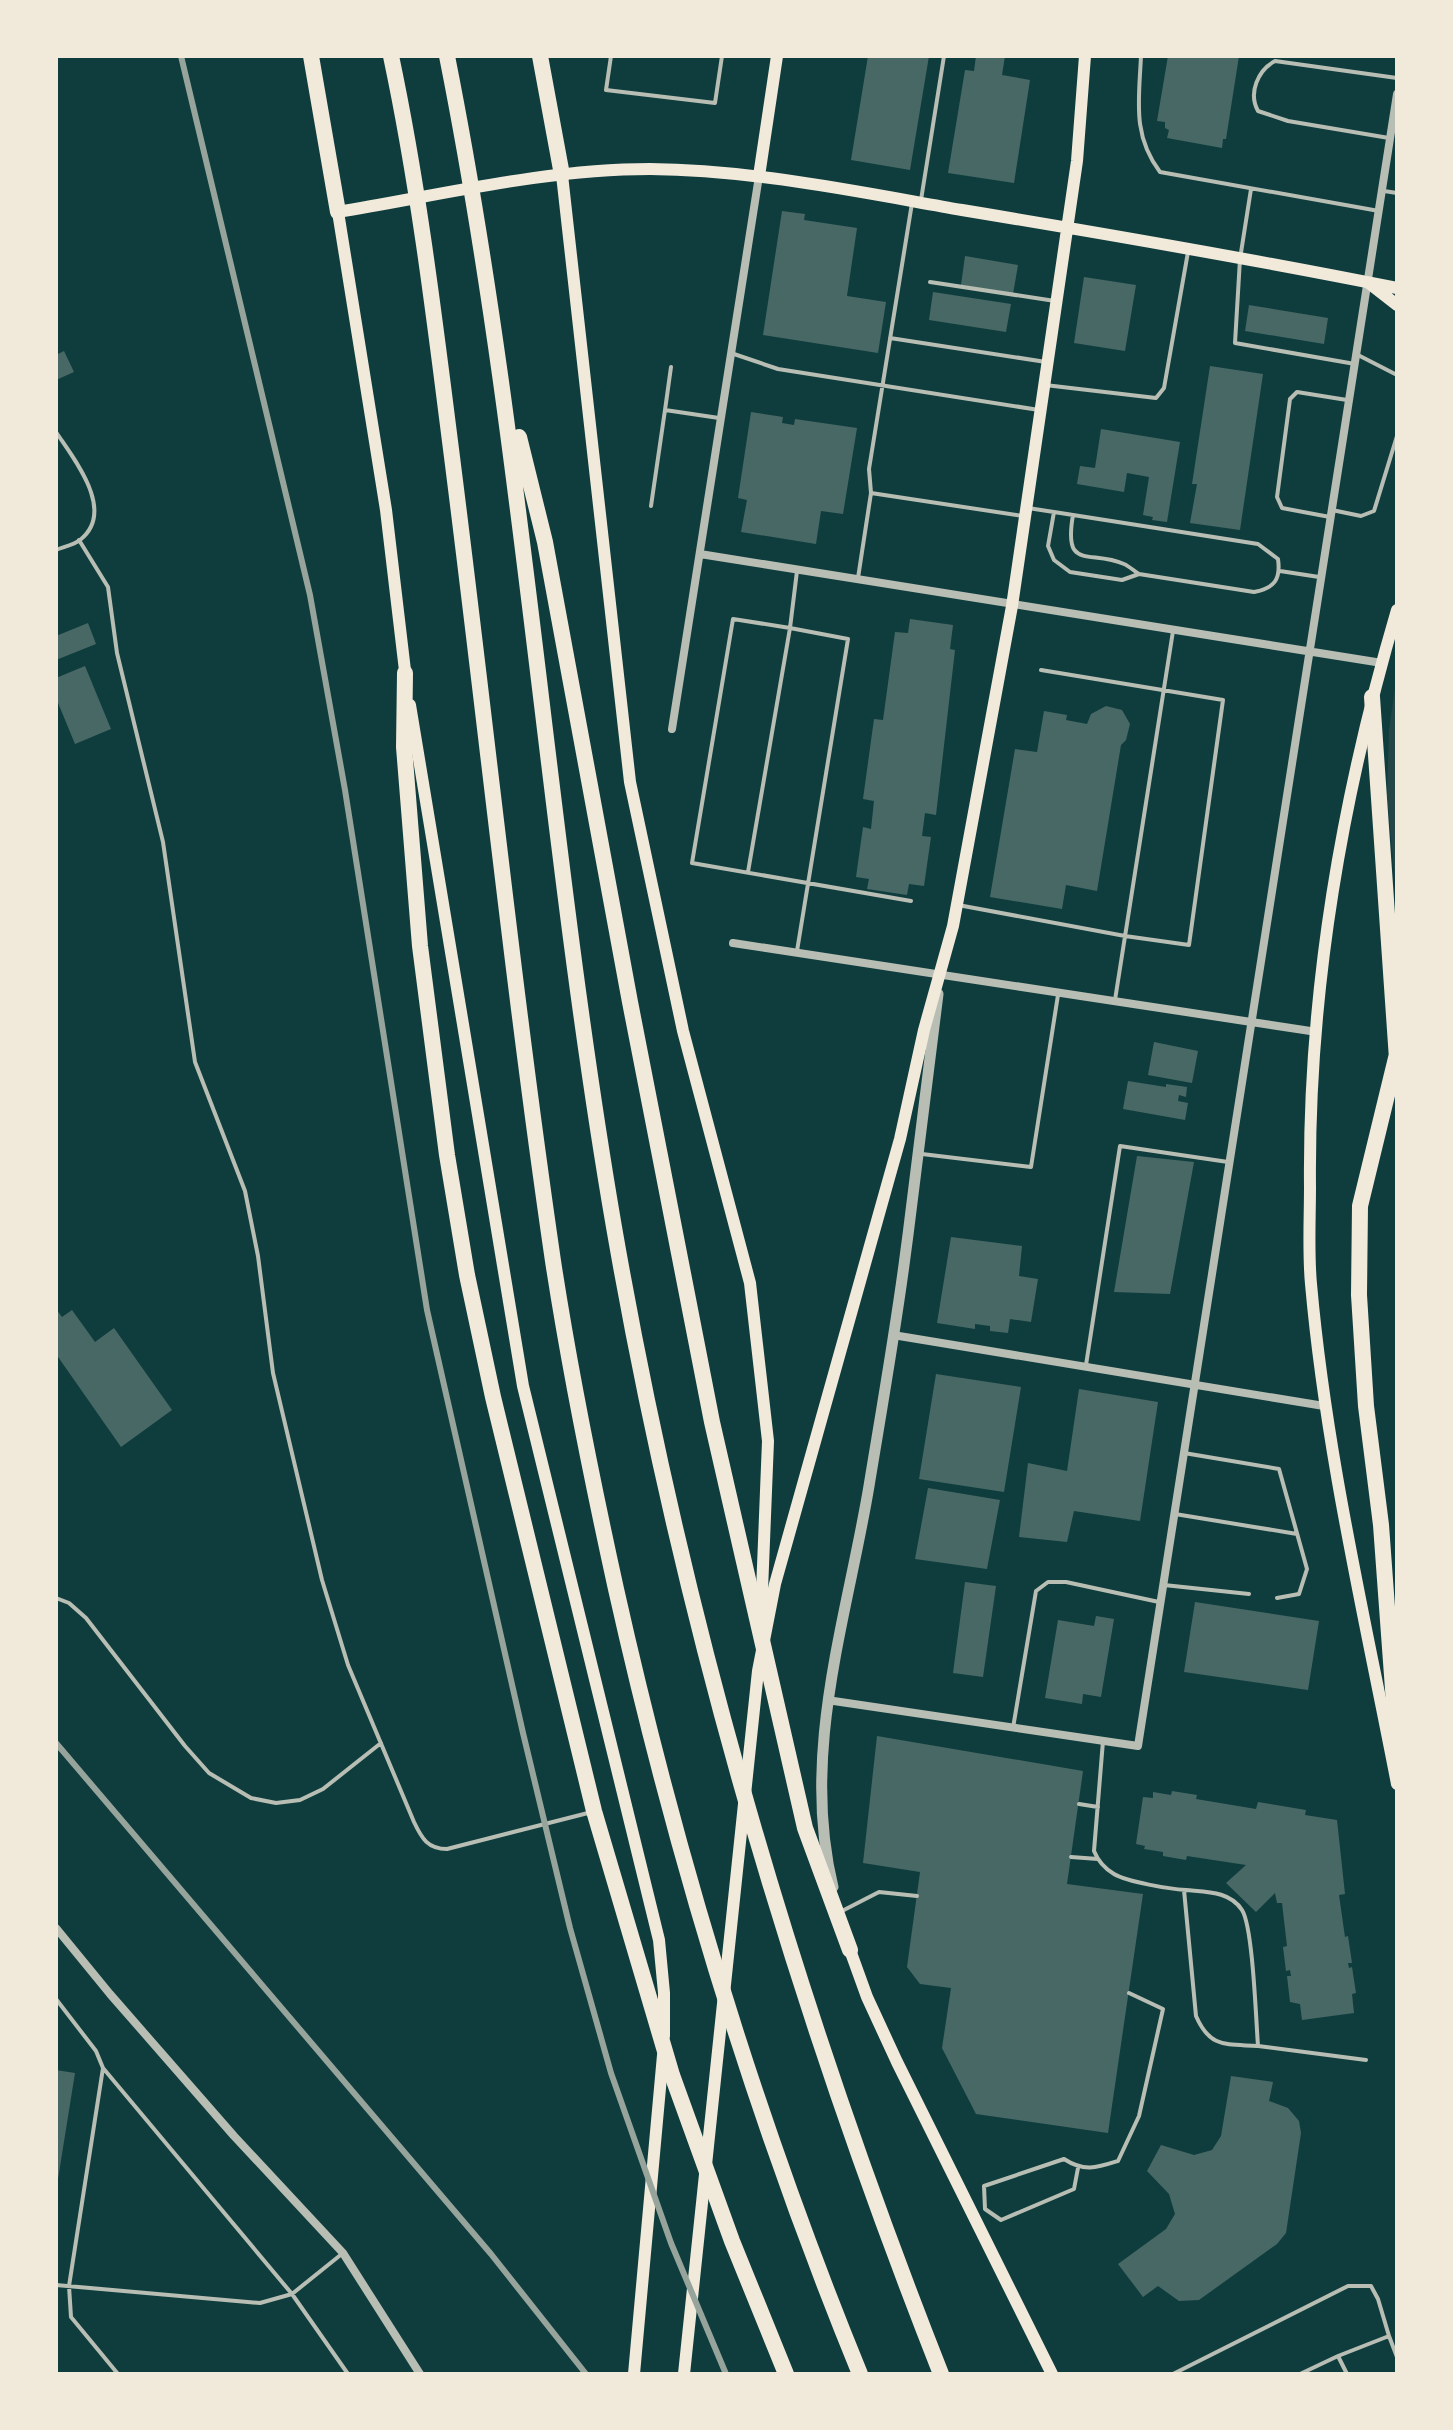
<svg xmlns="http://www.w3.org/2000/svg" width="1453" height="2430" font-family="'Work Sans',sans-serif">
	<style>
		.green { fill: #244646 }
		.building { fill: #486865 }
		.lines { fill: none; stroke-linecap: round; stroke-linejoin: round }
		.service { stroke: #b8beb3; stroke-width: 4 }
		.minor { stroke: #b8beb3; stroke-width: 8 }
		.tertiary { stroke: #b8beb3; stroke-width: 11 }
		.secondary { stroke: #f1e9da; stroke-width: 12 }
		.motorway { stroke: #f1e9da; stroke-width: 16 }
		.rail { stroke: #97a49c; stroke-width: 6 }
	</style>
	<rect width="100%" height="100%" fill="#0f3d3e"/>
	<!-- green -->
	<path class="green" d="M1397,675V900L1387,796L1389,729Z"/>
	<!-- building -->
	<path class="building" d="M868,56H929L910,170L851,160Z
		M976,56H1005L1002,75L1030,80L1014,183L948,173L965,70L974,71Z
		M1168,56H1239L1226,139H1223L1222,148L1167,138L1169,130L1165,128V122L1157,121Z
		M782,211L805,214L804,220L857,228L847,296L886,302L878,353L763,335Z
		M965,256L1018,265L1013,294L961,285Z
		M1084,277L1136,285L1125,351L1074,343Z
		M933,292L1011,304L1006,332L929,320Z
		M1249,305L1328,318L1324,344L1245,331Z
		M64,351L74,372L56,380V355Z
		M1210,366L1263,374L1240,530L1190,523L1197,484H1192Z
		M751,412L783,417L782,423L794,425L795,419L857,428L843,514L821,511L816,544L741,532L747,500L738,498Z
		M1101,429L1180,442L1167,522L1152,520L1153,517L1143,515L1149,477L1127,473L1124,492L1077,484L1080,466L1095,468Z
		M910,619L953,625L950,649L955,650L936,815L925,813L922,836L931,837L924,886L909,884L907,895L867,889L869,879L856,877L863,827L871,829L874,801L863,799L874,719L883,720L895,632L908,633Z
		M88,623L96,644L56,660V636Z
		M85,666L111,729L75,744L56,698V678Z
		M1106,706L1122,710L1130,724L1126,740L1121,745L1097,891L1066,885L1062,909L990,897L1015,749L1037,752L1044,711L1067,715L1066,720L1087,724L1091,714Z
		M1154,1042L1198,1051L1192,1083L1148,1075Z
		M1128,1081L1166,1087V1084L1187,1087L1186,1097L1179,1095L1178,1101L1188,1103L1185,1120L1123,1109Z
		M1137,1156L1194,1162L1170,1294L1114,1292Z
		M951,1237L1022,1246L1019,1276L1038,1279L1031,1322L1010,1319L1008,1333L990,1331V1326L975,1324V1329L937,1323Z
		M56,1309L62,1317L72,1310L95,1342L114,1328L172,1410L121,1447L56,1354Z
		M936,1374L1021,1387L1004,1492L919,1479Z
		M1079,1389L1158,1402L1140,1521L1074,1511L1067,1542L1019,1537L1028,1463L1067,1471Z
		M928,1488L1000,1500L987,1569L915,1559Z
		M965,1582L996,1586L983,1677L953,1673Z
		M1195,1602L1319,1621L1308,1690L1184,1672Z
		M1096,1616L1114,1619L1101,1697L1083,1694L1082,1704L1045,1698L1058,1620L1094,1626Z
		M877,1736L1083,1771L1067,1884L1143,1894L1108,2133L976,2114L942,2048L951,1988L920,1984L907,1967L920,1872L863,1863Z
		M1172,1791L1197,1795L1196,1799L1256,1809L1258,1802L1306,1810L1305,1815L1337,1820L1345,1894L1339,1895L1345,1937L1348,1936L1352,1963H1348L1349,1968L1352,1967L1356,1993L1352,1994L1354,2013L1302,2020L1300,2004L1290,2002L1287,1976H1291L1290,1970L1286,1971L1283,1947L1287,1946L1282,1903H1277L1275,1893L1256,1912L1226,1883L1246,1865L1187,1856L1186,1860L1163,1856V1852L1144,1849L1145,1846L1136,1844L1143,1797L1153,1798V1792L1171,1795Z
		M56,2070L75,2073L58,2179L56,2178Z
		M1231,2076L1273,2082L1269,2101L1288,2108L1299,2121L1301,2133L1286,2233L1277,2244L1199,2300L1179,2301L1158,2286L1143,2297L1118,2264L1166,2229L1175,2214L1169,2194L1147,2171L1161,2145L1194,2155L1212,2150L1221,2136Z"/>
	<g class="lines">
		<!-- service -->
		<path class="service" d="M611,56L606,90L715,103L722,56
			M1141,56C1139,100 1132,135 1160,172L1379,211
			M1389,138L1288,121L1258,111C1248,93 1258,70 1275,61L1397,78
			M1251,189L1240,259L1235,343L1355,364
			M1384,191L1397,193
			M921,200L944,56
			M930,282L1055,301
			M890,338L1046,362
			M731,353L778,369L1039,410
			M1358,355L1397,375
			M671,367L665,410L719,418
			M1045,385L1156,398L1164,388L1188,252
			M56,432C73,458 117,511 80,540C74,545 63,547 56,550
			M871,493L869,469L912,203
			M651,506L665,410
			M1028,508L1054,512
			M1332,510L1361,516L1374,511L1397,436
			M1054,512L1258,544L1278,559C1281,580 1274,588 1254,592L1139,574L1122,580L1070,572L1054,560L1048,546Z
			M1073,515C1063,572 1090,549 1124,564C1129,566 1134,571 1139,574
			M1330,517L1282,508L1277,497L1290,399L1297,392L1347,400
			M79,540L108,587L117,653L163,842L195,1062L245,1191L258,1256L273,1373L322,1580L348,1665L414,1822C422,1839 428,1849 447,1849L588,1813
			M797,571L790,628L848,639L797,951
			M1280,571L1319,577
			M858,578L871,493L1023,516
			M748,872L790,628L733,619L692,863L911,901
			M958,905L1125,936L1189,945L1223,700L1041,670
			M1115,1000L1173,631
			M922,1154L1031,1167L1058,995
			M1086,1365L1120,1146L1228,1162
			M1184,1453L1279,1469L1307,1569L1299,1594L1277,1598
			M1175,1514L1297,1534
			M1164,1585L1249,1594
			M56,1598L69,1603L86,1618L185,1746L209,1773L251,1798L276,1803L300,1800L323,1789L381,1743
			M1013,1728L1036,1591L1048,1582H1066L1159,1602
			M1103,1741L1094,1851C1098,1861 1104,1868 1114,1874C1128,1882 1169,1889 1186,1890C1206,1892 1230,1891 1242,1910C1253,1927 1256,2021 1258,2046L1366,2060
			M1079,1804L1098,1807
			M1071,1857L1098,1859
			M1184,1890L1196,2016C1210,2048 1225,2044 1257,2046
			M842,1911L879,1892L917,1896
			M56,1999L96,2051L103,2068L292,2294L348,2374
			M103,2068L69,2286L71,2317L118,2374
			M985,2209L984,2186L1064,2159C1084,2172 1096,2168 1118,2161L1139,2116L1163,2009L1129,1993
			M985,2209L1001,2220L1074,2189L1078,2168
			M56,2285L260,2303L292,2294L343,2253
			M1173,2374L1348,2286H1371L1378,2299L1389,2336
			M1300,2374L1338,2356
			M1347,2374L1338,2356L1389,2336L1397,2357"/>
		<!-- minor -->
		<path class="minor" d="M700,554L1382,663
			M672,729L759,176
			M733,943L1317,1032
			M893,1335L1324,1406
			M827,1700L1138,1746L1397,94
			M56,1928L110,1994L234,2136L343,2253L420,2374"/>
		<!-- tertiary -->
		<path class="tertiary" d="M833,1887C800,1753 847,1618 869,1486C881,1413 894,1339 904,1265C916,1175 927,1085 938,994"/>
		<!-- secondary -->
		<path class="secondary" d="M562,175L630,782L683,1031L750,1283L768,1441L761,1616
			M759,176L777,56
			M1370,284L1397,305
			M1397,610C1342,797 1308,992 1310,1187C1310,1219 1308,1252 1311,1284C1326,1453 1365,1618 1397,1784
			M406,679L386,510L338,212C441,195 545,169 650,169C755,170 859,192 962,210C1107,234 1252,259 1397,288
			M410,705L523,1386L659,1940L664,1993V2036
			M850,1950L867,1997L897,2062L1052,2374
			M634,2374L663,2055
			M684,2374L758,1671L775,1584L900,1139L924,1030L953,926L1012,606L1077,161L1085,56"/>
		<!-- motorway -->
		<path class="motorway" d="M311,56L338,212
			M391,56C419,188 435,323 452,457C486,725 514,994 553,1261C570,1372 592,1480 616,1589C676,1857 756,2120 860,2374
			M447,56C524,443 547,838 614,1227C682,1619 795,2004 941,2374
			M540,56L562,175
			M519,437L545,542L630,1002L712,1422L805,1828L850,1950
			M405,673L404,747L420,946L447,1155L467,1275L493,1397L594,1811L672,2075L732,2241L786,2374
			M1372,697L1397,1059
			M1397,1054L1360,1206L1359,1295L1366,1406L1381,1525L1397,1744"/>
		<!-- rail -->
		<path class="rail" d="M181,56L310,595L345,790L427,1310L523,1733L570,1928L611,2073L671,2243L726,2374
			M56,1743L491,2254L586,2374"/>
	</g>
	<!-- border -->
	<rect width="1453" height="2430" fill="none" stroke="#f1e9da" stroke-width="116"/>
</svg>
